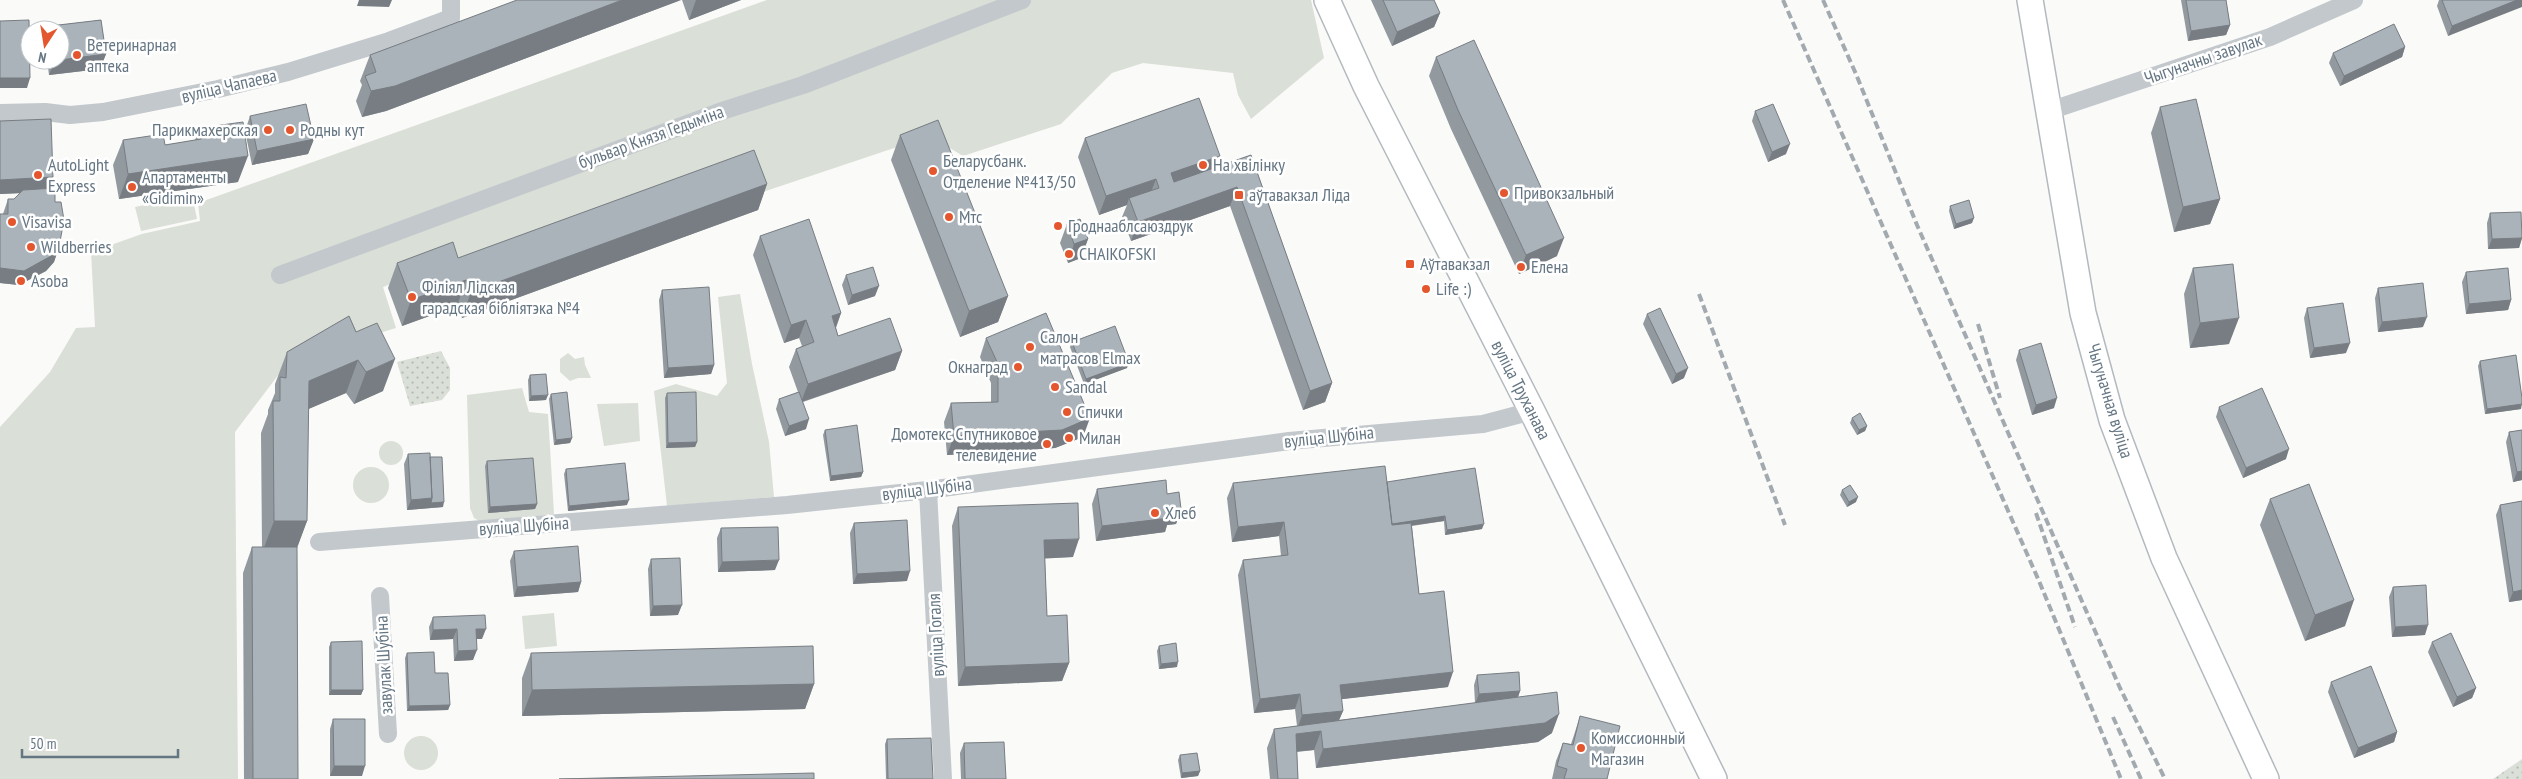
<svg xmlns="http://www.w3.org/2000/svg" width="2522" height="779" font-family="'PT Sans Narrow',sans-serif">
	<style>
		.grass { fill: url(#grass-dots) }
		.green { fill: #dadfd7 }
		.lines { fill: none; stroke-linecap: round; stroke-linejoin: round }
		.secondary-casing { stroke: #b3babf; stroke-width: 28 }
		.street { stroke: #c3c8cc; stroke-width: 18 }
		.secondary { stroke: #fff; stroke-width: 25 }
		.rail { stroke: #a2aab0; stroke-width: 4; stroke-dasharray: 8 4; stroke-linecap: butt }
		.wall { fill: #929a9f }
		.shaded-wall { fill: #777d82 }
		.building { fill: #aab3b9; stroke: #777d82 }
		.poi-dot { fill: #e4572e; stroke: #fff; stroke-width: 2 }
		.labels { text-anchor: middle; stroke-width: 5; stroke-linejoin: round; paint-order: stroke }
		.poi-label { font-size: 18px; fill: #657683; stroke: #fff; text-anchor: start }
		.street-label { font-size: 18px; fill: #657683; stroke: #fff }
	</style>
	<defs>
		<pattern id="grass-dots" width="8" height="8" patternUnits="userSpaceOnUse" patternTransform="scale(1.25)"><rect width="8" height="8" fill="#dadfd7"/><path d="M2 2h.1M6 6h.1" fill="none" stroke="#b4b9b4" stroke-width="1.8" stroke-linecap="round"/></pattern>
	</defs>
	<rect width="100%" height="100%" fill="#fafaf8"/>
	<!-- grass -->
	<path class="grass" d="M441,351L450,368V390L442,400L410,406L397,362Z
		M2522,759V779H2493Z"/>
	<!-- green -->
	<path class="green" d="M767,0H1311L1324,58L1251,119L1238,95L1233,73L1143,63L1112,73L1061,124L963,156L930,136L754,195L446,264L383,287L396,328L340,345L279,374L235,432L238,779H0V427L50,372L76,328L95,327L91,252L142,234L200,221L198,203Z
		M192,195L197,219L141,231L135,207Z
		M740,294L752,364L769,442L774,497L667,506L654,391L676,384L717,396L727,383L718,297Z
		M568,353L575,359L584,357L585,365L591,378H578L570,381L560,372V359Z
		M522,388L529,412L548,414L554,514L481,522L474,518L470,508L467,395Z
		M638,403L640,441L604,446L597,404Z
		M379 453a12 12 0 1 1 24 0a12 12 0 1 1-24 0Z
		M353 485a18 18 0 1 1 36 0a18 18 0 1 1-36 0Z
		M554,613L557,646L525,649L522,616Z
		M404 753a17 17 0 1 1 34 0a17 17 0 1 1-34 0Z"/>
	<g class="lines">
		<defs>
			<path id="secondary" d="M1327,0L1366,86L1532,411L1714,779
				M2030,0L2083,313L2112,420L2164,558L2266,779"/>
		</defs>
		<!-- secondary casing -->
		<use href="#secondary" class="secondary-casing"/>
		<!-- street -->
		<path class="street" d="M2049,111L2270,37L2354,0
			M0,113L45,112L70,115L103,112L218,89L288,72L389,41L451,18V0
			M280,275L725,110L803,85L1022,0
			M928,490L943,779
			M319,542L787,505L928,490L1289,441L1483,424L1532,411
			M380,596L388,734"/>
		<!-- secondary -->
		<use href="#secondary" class="secondary"/>
		<!-- rail -->
		<path class="rail" d="M1783,0L2039,581L2121,779
			M1823,0L1856,74L1917,225L2120,688L2165,779
			M1699,294L1785,525
			M1978,324L2000,398
			M2036,513L2075,627
			M2113,717L2141,779"/>
	</g>
	<!-- wall -->
	<path class="wall" d="M681,0L386,111L362,117L356,101L362,85L360,81L370,55Z
		M682,0H741L689,20Z
		M1371,0H1434L1440,13L1434,27L1392,46Z
		M2181,0H2226L2230,25L2226,35L2188,41Z
		M2439,0H2522L2448,36L2437,6Z
		M101,20L106,54L100,69L49,75L47,60H60V30H49L50,26Z
		M2405,47L2402,57L2340,86L2329,63L2333,53Z
		M1436,57L1557,256L1519,274L1451,129L1429,76Z
		M2160,107L2220,199L2210,224L2174,232L2151,133Z
		M1755,111L1786,154L1768,162L1752,121Z
		M250,116L314,139L308,154L252,165L245,131Z
		M0,121L53,177L49,188L55,202L59,247L54,262L46,271L19,285L0,283V214H3L8,199H14L20,193L0,194Z
		M200,128L238,182L119,199L113,165L123,140L165,145L195,140Z
		M900,135L1008,296L998,322L960,337L891,160Z
		M1085,138L1216,167L1251,155L1332,383L1325,402L1303,410L1230,206L1131,241L1122,217L1127,205L1099,215L1078,157Z
		M767,184L758,210L462,318L457,306L402,326L388,288L397,263L458,258Z
		M1950,206L1972,223L1954,229L1949,211Z
		M2490,213L2522,238L2519,248L2488,249L2487,223Z
		M1067,224L1088,239L1081,258L1068,263L1060,243Z
		M760,236L841,313L836,328L838,336L902,351L895,370L803,402L806,429L785,436L776,409L779,399L798,392L789,367L796,349L802,346L799,338L784,343L753,255Z
		M2193,268L2229,344L2190,348L2184,294Z
		M2466,272L2511,300L2508,310L2466,314L2462,282Z
		M846,275L875,296L848,305L842,285Z
		M2378,288L2423,327L2378,332L2375,298Z
		M662,290L714,365L711,374L664,378L659,300Z
		M2307,308L2346,353L2310,358L2304,318Z
		M1647,314L1684,378L1672,384L1643,324Z
		M349,316L383,391L354,404L346,393L308,409L307,521L297,548L298,779H244L243,573L252,547H262L261,433L268,414V410L275,393V384L287,352Z
		M986,338L1083,437L1055,448L947,455L944,422L951,403L991,402V383L980,357Z
		M1072,342L1127,368L1084,384L1070,347Z
		M2019,350L2054,408L2032,415L2016,360Z
		M2480,361L2521,409L2485,414L2478,366Z
		M530,375L546,400L529,401L528,380Z
		M667,393L697,442L695,447L666,448L665,398Z
		M551,394L572,438L570,443L554,445L549,399Z
		M2219,407L2286,459L2243,478L2216,417Z
		M1852,418L1867,426L1865,431L1857,435L1850,423Z
		M825,430L863,472L861,477L830,481L823,435Z
		M2522,430V480L2513,482L2506,442L2509,432Z
		M408,454L430,457L443,507L407,510L404,464Z
		M487,461L537,504L535,509L488,513L485,466Z
		M566,469L627,505L568,511L564,474Z
		M1387,482L1482,529L1445,535L1444,521L1412,526L1419,594L1448,687L1341,699L1343,711L1339,720L1475,703L1474,685L1477,675L1520,691L1518,697L1552,733L1538,742L1316,768L1314,750L1297,752L1298,779H1270L1267,748L1274,729L1297,726L1295,709L1254,713L1238,575L1243,560L1281,556L1279,536L1232,542L1227,498L1233,483Z
		M1097,489L1167,494L1181,509L1176,524L1167,525L1165,532L1096,541L1092,504Z
		M1842,490L1856,502L1847,507L1840,495Z
		M2270,499L2345,626L2305,641L2260,525Z
		M2522,501V600L2509,602L2496,515L2500,505Z
		M958,507L1073,557L1045,558L1047,616L1069,663L1062,681L958,686L952,526Z
		M854,523L907,581L853,584L850,533Z
		M721,528L775,570L718,572L717,538Z
		M514,551L581,582L578,592L514,597L510,561Z
		M651,559L678,615L650,616L648,569Z
		M2393,587L2425,635L2392,637L2389,597Z
		M433,617L482,639H476L473,660L454,661L453,639L430,640L429,627Z
		M331,642L363,690L361,695H329V647Z
		M2432,642L2476,688L2472,698L2453,707L2428,652Z
		M1159,646L1177,667L1159,669L1157,651Z
		M407,653L435,673L450,705L448,710L407,711L405,658Z
		M531,653L814,684L805,709L522,716V678Z
		M2331,682L2397,732L2394,742L2354,758L2328,692Z
		M1580,716L1607,779H1552L1556,761L1563,743L1571,744L1574,735Z
		M333,719L362,776H330V729Z
		M887,739L933,779H886L885,744Z
		M964,743L1006,779H961L960,753Z
		M1180,755L1200,771L1198,776L1181,778L1178,760Z"/>
	<!-- shaded-wall -->
	<path class="shaded-wall" d="M359,0H392L389,7L357,6Z
		M622,0H681L386,111L362,117L371,91Z
		M696,0H741L689,20Z
		M2517,0H2522V7L2448,36L2452,26Z
		M1440,13L1434,27L1392,46L1397,32Z
		M2230,25L2226,35L2188,41L2191,31Z
		M2405,47L2402,57L2340,86L2344,76Z
		M106,54L100,69L49,75L55,60Z
		M0,78H30L27,88H0Z
		M314,139L308,154L252,165L257,151Z
		M1790,144L1786,154L1768,162L1772,152Z
		M248,156L238,182L119,199L128,174Z
		M1220,156L1213,175L1165,192L1171,173Z
		M53,177L48,192L0,194V180Z
		M1156,179L1149,197L1129,198L1127,205L1099,215L1106,196Z
		M767,184L758,210L462,318L471,292Z
		M1237,187L1230,206L1131,241L1138,222Z
		M2220,199L2210,224L2174,232L2183,207Z
		M1974,218L1972,223L1954,229L1956,224Z
		M1564,238L1557,256L1519,274L1526,255Z
		M2522,238L2519,248L2488,249L2492,239Z
		M1088,239L1081,258L1068,263L1074,244Z
		M59,247L54,262L46,271L19,285L0,283V268Z
		M466,280L457,306L402,326L411,300Z
		M879,286L875,296L848,305L852,295Z
		M1008,296L998,322L960,337L969,311Z
		M2511,300L2508,310L2466,314L2469,304Z
		M841,313L834,332L832,316Z
		M2427,317L2423,327L2378,332L2382,322Z
		M2239,318L2229,344L2190,348L2200,323Z
		M806,320L799,338L784,343L791,325Z
		M2350,343L2346,353L2310,358L2314,348Z
		M902,351L895,370L801,402L808,384Z
		M395,359L383,391L354,404L366,372Z
		M358,360L346,393L297,414L309,381Z
		M1129,363L1127,368L1084,384L1086,379Z
		M714,365L711,374L664,378L668,368Z
		M1688,368L1684,378L1672,384L1676,374Z
		M1332,383L1325,402L1303,410L1310,391Z
		M548,395L546,400L529,401L531,396Z
		M2057,398L2054,408L2032,415L2036,405Z
		M2522,404L2521,409L2485,414L2487,409Z
		M1090,418L1083,437L1055,448L947,455L954,436Z
		M809,419L806,429L785,436L789,426Z
		M1867,426L1865,431L1857,435L1859,430Z
		M572,438L570,443L554,445L556,440Z
		M697,442L695,447L666,448L668,443Z
		M2289,449L2286,459L2243,478L2246,468Z
		M2522,471V480L2513,482L2517,472Z
		M863,472L861,477L830,481L831,476Z
		M1858,497L1856,502L1847,507L1849,502Z
		M432,498L444,502L443,507L407,510L411,500Z
		M629,500L627,505L568,511L569,506Z
		M537,504L535,509L488,513L490,507Z
		M1181,509L1176,524L1167,525L1165,532L1096,541L1102,526L1169,511Z
		M1445,516L1444,521L1385,529L1387,524Z
		M274,521H307L295,553H262Z
		M1284,522L1279,536L1232,542L1238,527Z
		M1484,524L1482,529L1445,535L1447,530Z
		M1079,539L1073,557L1037,559L1044,540Z
		M779,560L775,570L718,572L722,562Z
		M910,571L907,581L853,584L857,574Z
		M581,582L578,592L514,597L517,587Z
		M2522,590V600L2509,602L2513,592Z
		M2354,600L2345,626L2305,641L2315,615Z
		M682,605L678,615L650,616L653,606Z
		M2428,625L2425,635L2392,637L2395,627Z
		M457,629L453,639L430,640L433,630Z
		M476,629H486L482,639H472Z
		M477,650L473,660L454,661L458,651Z
		M1178,662L1177,667L1159,669L1161,664Z
		M1069,663L1062,681L958,686L965,667Z
		M1453,672L1448,687L1335,700L1340,685Z
		M814,684L805,709L522,716L532,690Z
		M2476,688L2472,698L2453,707L2457,697Z
		M331,690H363L361,695H329Z
		M1520,691L1517,700L1475,704L1479,694Z
		M1300,694L1295,709L1254,713L1260,699Z
		M450,705L448,710L407,711L409,706Z
		M1343,711L1337,725L1297,730L1302,715Z
		M1559,714L1552,733L1538,742L1316,768L1323,749Z
		M1321,731L1314,750L1290,752L1296,734Z
		M2397,732L2394,742L2354,758L2358,748Z
		M334,766H365L362,776H330Z
		M1200,771L1198,776L1181,778L1182,773Z"/>
	<!-- building -->
	<path class="building" d="M517,0H622L395,86L371,91L365,76L376,72L370,55Z
		M1383,0H1434L1440,13L1397,32Z
		M2186,0H2226L2230,25L2191,31Z
		M2442,0H2517L2452,26Z
		M29,20L30,78H0V21Z
		M101,20L106,54L60,60V30H51L50,26Z
		M2394,24L2405,47L2344,76L2333,53Z
		M1474,40L1564,238L1526,255L1458,110L1436,57Z
		M1199,98L1220,156L1171,173L1174,182L1251,155L1332,383L1310,391L1237,187L1138,222L1129,198L1159,188L1156,179L1106,196L1085,138Z
		M2196,99L2220,199L2183,207L2160,107Z
		M306,104L314,139L257,151L250,116Z
		M1773,104L1790,144L1772,152L1755,111Z
		M51,119L53,177L0,180V121Z
		M938,120L1008,296L969,311L900,135Z
		M243,122L248,156L128,174L123,140L163,134L165,145L201,139L200,128Z
		M754,150L767,184L471,292L466,280L411,300L397,263L453,242L458,258Z
		M55,188V202H61L64,220L59,247L51,256L24,271L0,268V214H8V199H14L23,190Z
		M1969,200L1974,218L1956,224L1950,206Z
		M2521,212L2522,238L2492,239L2490,213Z
		M809,219L841,313L832,316L838,336L890,318L902,351L808,384L796,349L814,342L806,320L791,325L760,236Z
		M1080,219L1088,239L1074,244L1067,224Z
		M2233,264L2239,318L2200,323L2193,268Z
		M873,267L879,286L852,295L846,275Z
		M2508,268L2511,300L2469,304L2466,272Z
		M2423,283L2427,317L2382,322L2378,288Z
		M709,287L714,365L668,368L662,290Z
		M2343,303L2350,343L2314,348L2307,308Z
		M1660,308L1688,368L1676,374L1647,314Z
		M1046,313L1090,418L1062,430L954,436L951,403L998,402V364L986,338Z
		M349,316L356,332L377,323L395,359L366,372L358,360L309,381L307,521H274L273,401H280V377L286,378L287,352Z
		M1115,326L1129,363L1086,379L1072,342Z
		M2041,343L2057,398L2036,405L2019,350Z
		M2516,355L2522,398V404L2487,409L2480,361Z
		M546,374L548,395L531,396L530,375Z
		M2262,388L2289,449L2246,468L2219,407Z
		M567,392L572,438L556,440L551,394Z
		M696,392L697,442L668,443L667,393Z
		M799,392L809,419L789,426L779,399Z
		M1860,413L1867,426L1859,430L1852,418Z
		M857,425L863,472L831,476L825,430Z
		M2522,430V471L2517,472L2509,432Z
		M430,453L432,498L411,500L408,454Z
		M430,457H442L444,502L431,503L432,498Z
		M533,458L537,504L490,507L487,461Z
		M625,463L629,500L569,506L566,469Z
		M1385,466L1392,525L1411,523L1419,594L1444,591L1453,672L1340,685L1343,711L1302,715L1300,694L1260,699L1243,560L1288,555L1284,522L1238,527L1233,483Z
		M1475,468L1484,524L1447,530L1445,516L1392,524L1387,482Z
		M1166,480L1167,494L1179,492L1181,509L1169,511L1170,518L1102,526L1097,489Z
		M2309,484L2354,600L2315,615L2270,499Z
		M1850,485L1858,497L1849,502L1842,490Z
		M2522,501V590L2513,592L2500,505Z
		M1078,503L1079,539L1044,540L1047,616L1067,615L1069,663L965,667L958,507Z
		M907,520L910,571L857,574L854,523Z
		M778,527L779,560L722,562L721,528Z
		M578,546L581,582L517,587L514,551Z
		M252,547H297L298,779H253Z
		M680,558L682,605L653,606L651,559Z
		M2426,585L2428,625L2395,627L2393,587Z
		M485,615L486,629H476L477,650L458,651L457,629L433,630V617Z
		M2451,633L2476,688L2457,697L2432,642Z
		M362,641L363,690H331V642Z
		M1176,643L1178,662L1161,664L1159,646Z
		M813,646L814,684L532,690L531,653Z
		M434,652L435,673H448L450,705L409,706L407,653Z
		M2371,666L2397,732L2358,748L2331,682Z
		M1519,672L1520,691L1479,694L1477,675Z
		M1557,692L1559,714L1545,723L1323,749L1321,731L1296,734L1298,779H1278L1274,729Z
		M1580,716L1620,726L1607,779H1564L1567,769L1557,766L1563,743L1573,745Z
		M333,719H365V766H334Z
		M931,738L933,779H888L887,739Z
		M1004,742L1006,779H965L964,743Z
		M1197,753L1200,771L1182,773L1180,755Z
		M814,773V779H559Z"/>
	<!-- markers -->
	<g class="poi-dot">
		<circle cx="77" cy="55" r="5"/>
		<circle cx="268" cy="130" r="5"/>
		<circle cx="290" cy="130" r="5"/>
		<circle cx="1203" cy="165" r="5"/>
		<circle cx="933" cy="171" r="5"/>
		<circle cx="38" cy="175" r="5"/>
		<circle cx="132" cy="187" r="5"/>
		<circle cx="1504" cy="193" r="5"/>
		<rect x="1234" y="190" width="10" height="10" rx="2.5"/>
		<circle cx="949" cy="217" r="5"/>
		<circle cx="12" cy="222" r="5"/>
		<circle cx="1058" cy="226" r="5"/>
		<circle cx="31" cy="247" r="5"/>
		<circle cx="1069" cy="254" r="5"/>
		<rect x="1405" y="259" width="10" height="10" rx="2.5"/>
		<circle cx="1521" cy="267" r="5"/>
		<circle cx="21" cy="281" r="5"/>
		<circle cx="1426" cy="289" r="5"/>
		<circle cx="412" cy="297" r="5"/>
		<circle cx="1030" cy="347" r="5"/>
		<circle cx="1018" cy="367" r="5"/>
		<circle cx="1055" cy="387" r="5"/>
		<circle cx="1067" cy="412" r="5"/>
		<circle cx="1069" cy="438" r="5"/>
		<circle cx="1047" cy="444" r="5"/>
		<circle cx="1155" cy="513" r="5"/>
		<circle cx="1581" cy="748" r="5"/>
	</g>
	<g class="labels">
		<!-- poi labels -->
		<g class="poi-label">
			<text x="87" y="51">Ветеринарная<tspan x="87" dy="21">аптека</tspan></text>
			<text x="258" y="136" text-anchor="end">Парикмахерская</text>
			<text x="300" y="136">Родны кут</text>
			<text x="943" y="167">Беларусбанк.<tspan x="943" dy="21">Отделение №413/50</tspan></text>
			<text x="48" y="171">AutoLight<tspan x="48" dy="21">Express</tspan></text>
			<text x="1213" y="171">На хвілінку</text>
			<text x="142" y="183">Апартаменты<tspan x="142" dy="21">«Gidimin»</tspan></text>
			<text x="1514" y="199">Привокзальный</text>
			<text x="1249" y="201">аўтавакзал Ліда</text>
			<text x="959" y="223">Мтс</text>
			<text x="22" y="228">Visavisa</text>
			<text x="1068" y="232">Гроднааблсаюздрук</text>
			<text x="41" y="253">Wildberries</text>
			<text x="1079" y="260">CHAIKOFSKI</text>
			<text x="1420" y="270">Аўтавакзал</text>
			<text x="1531" y="273">Елена</text>
			<text x="31" y="287">Asoba</text>
			<text x="422" y="293">Філіял Лідская<tspan x="422" dy="21">гарадская бібліятэка №4</tspan></text>
			<text x="1436" y="295">Life :)</text>
			<text x="1040" y="343">Салон<tspan x="1040" dy="21">матрасов Elmax</tspan></text>
			<text x="1008" y="373" text-anchor="end">Окнаград</text>
			<text x="1065" y="393">Sandal</text>
			<text x="1077" y="418">Спички</text>
			<text x="1037" y="440" text-anchor="end">Домотекс Спутниковое<tspan x="1037" dy="21">телевидение</tspan></text>
			<text x="1079" y="444">Милан</text>
			<text x="1165" y="519">Хлеб</text>
			<text x="1591" y="744">Комиссионный<tspan x="1591" dy="21">Магазин</tspan></text>
		</g>
		<!-- street labels -->
		<g class="street-label">
			<text transform="translate(2203 59) rotate(-19)" y="6">Чыгуначны завулак</text>
			<text transform="translate(229 86) rotate(-13)" y="6">вуліца Чапаева</text>
			<text transform="translate(651 137) rotate(-20)" y="6">бульвар Князя Гедыміна</text>
			<text transform="translate(1521 390) rotate(63)" y="6">вуліца Труханава</text>
			<text transform="translate(2110 401) rotate(73)" y="6">Чыгуначная вуліца</text>
			<text transform="translate(1329 437) rotate(-6)" y="6">вуліца Шубіна</text>
			<text transform="translate(927 489) rotate(-7)" y="6">вуліца Шубіна</text>
			<text transform="translate(524 526) rotate(-4)" y="6">вуліца Шубіна</text>
			<text transform="translate(936 635) rotate(-93)" y="6">вуліца Гогаля</text>
			<text transform="translate(384 665) rotate(-93)" y="6">завулак Шубіна</text>
		</g>
	</g>
	<!-- north arrow -->
	<g transform="translate(45 45) rotate(192)"><circle r="24" fill="#ffffff" stroke="#c1c8cd"/>
	<path d="M0-4L9 19L0 12L-9 19Z" fill="#e4572e"/>
	<text y="-8" font-size="14" font-weight="bold" text-anchor="middle" fill="#657683">N</text>
	</g>
	<!-- scale -->
	<path d="M22 749v8h156v-8" fill="none" stroke="#657683" stroke-width="2.5"/>
	<text x="30" y="749" font-size="15" fill="#657683" stroke="#ffffff" stroke-width="4" paint-order="stroke">50 m</text>
</svg>
